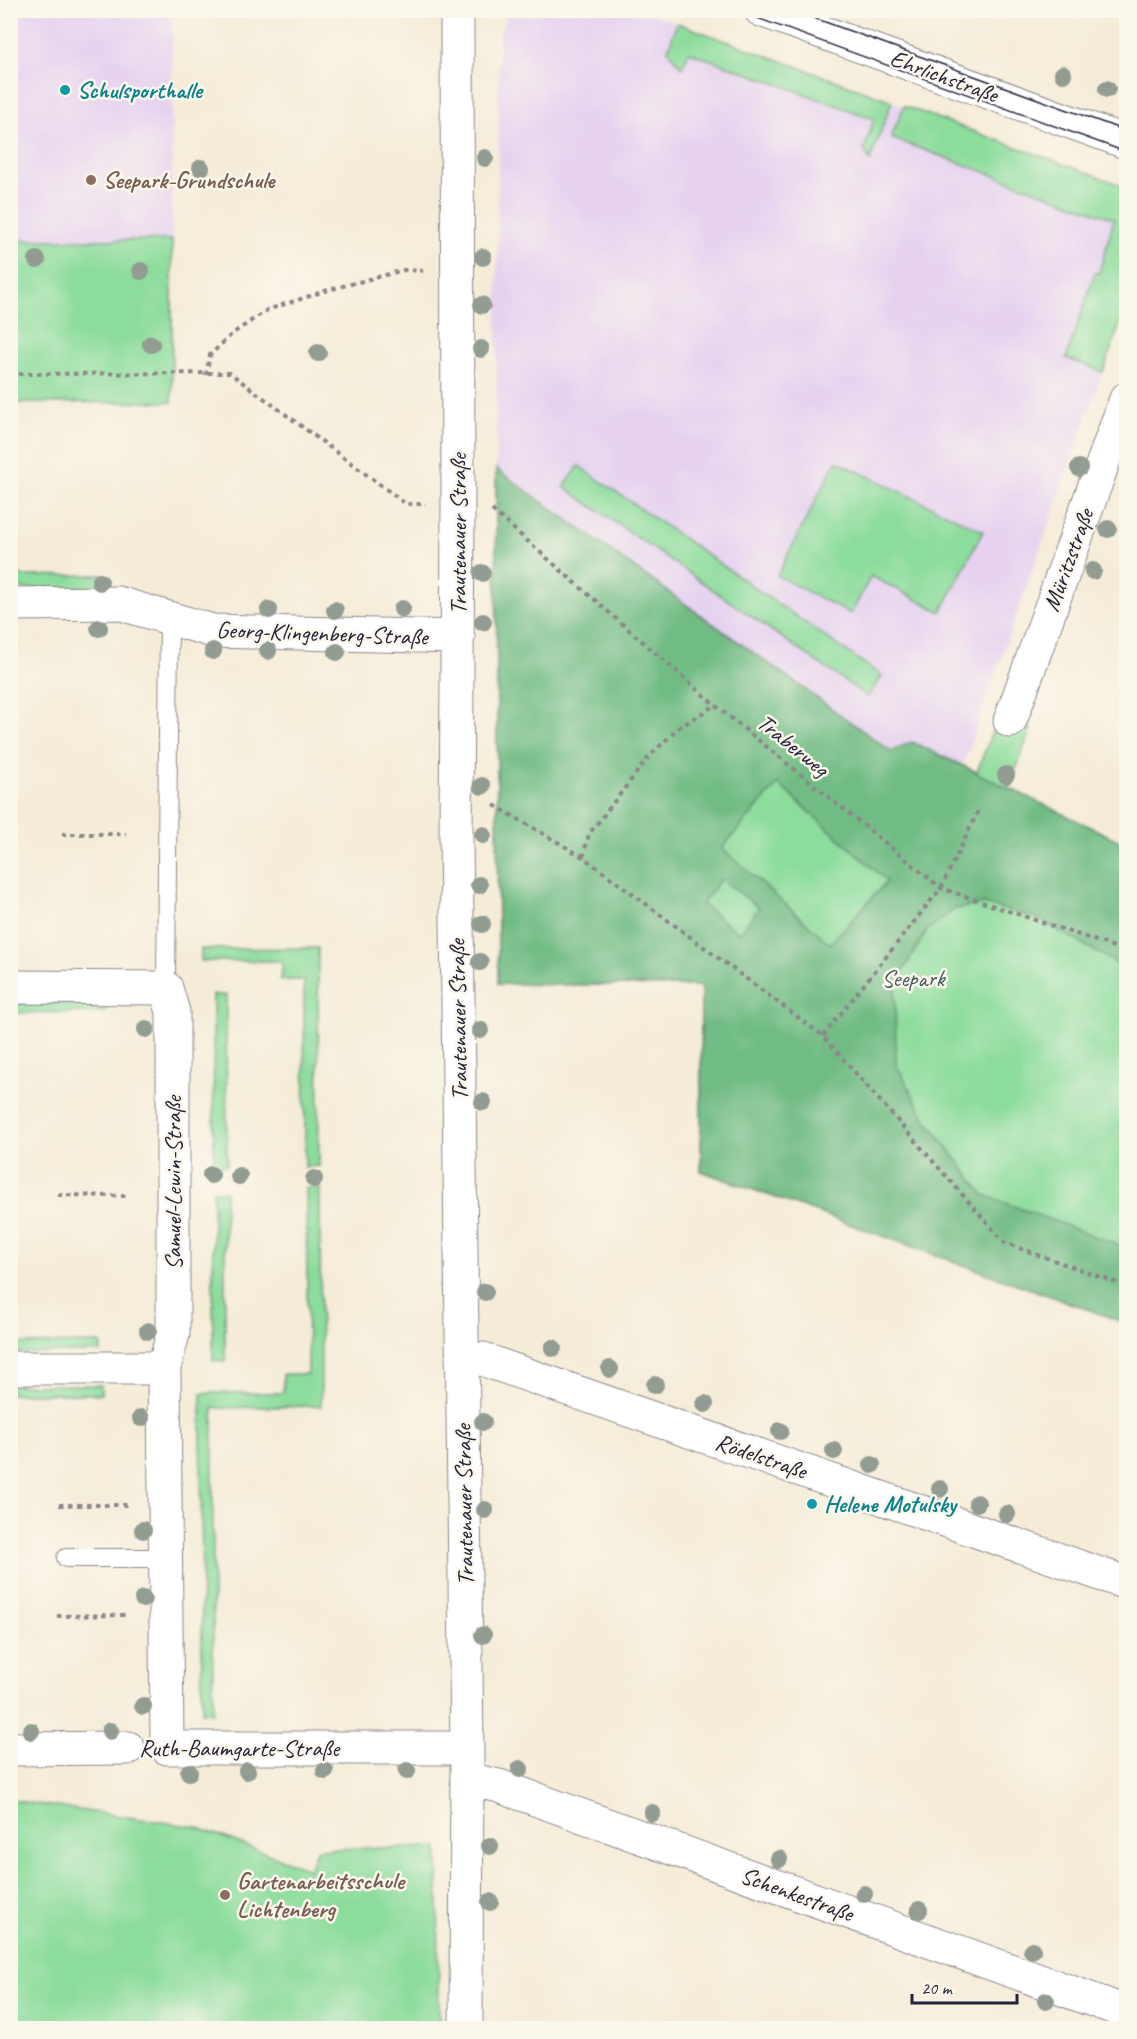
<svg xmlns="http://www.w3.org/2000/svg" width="1137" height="2039" font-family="Caveat,sans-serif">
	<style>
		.built { fill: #e6d2f0 }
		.green { fill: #8cdc9c; stroke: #577f6c; stroke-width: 1.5 }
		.forest { fill: #71bc84; stroke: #4a6f60; stroke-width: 1.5; fill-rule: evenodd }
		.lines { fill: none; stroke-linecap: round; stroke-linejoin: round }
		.service-casing { stroke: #8c878a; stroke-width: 20 }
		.minor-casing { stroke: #8c878a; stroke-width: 35 }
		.tertiary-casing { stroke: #8c878a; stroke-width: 35 }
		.path { stroke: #8c878a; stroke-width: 4; stroke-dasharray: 4.5 4.5; stroke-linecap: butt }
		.service { stroke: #fff; stroke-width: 18 }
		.minor { stroke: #fff; stroke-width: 33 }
		.tertiary { stroke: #fff; stroke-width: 33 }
		.tram { stroke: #22223b; stroke-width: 1.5 }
		.tree { fill: #939c92 }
		.culture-dot { fill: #0f9aa8; stroke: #fbf7ec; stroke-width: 2 }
		.education-dot { fill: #8d6e63; stroke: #fbf7ec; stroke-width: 2 }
		.labels { text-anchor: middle; stroke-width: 5; stroke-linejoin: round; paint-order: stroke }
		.street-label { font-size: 24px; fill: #22223b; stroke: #fbf7ec }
		.culture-label { font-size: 24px; font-weight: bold; fill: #0d838f; stroke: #fbf7ec; text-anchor: start }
		.education-label { font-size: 24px; font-weight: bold; fill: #785e54; stroke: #fbf7ec; text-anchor: start }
		.park-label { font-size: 24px; fill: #425a58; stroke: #fbf7ec }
	</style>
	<rect width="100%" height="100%" fill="#fbf7ec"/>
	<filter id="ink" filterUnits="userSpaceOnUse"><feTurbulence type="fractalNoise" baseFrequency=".0167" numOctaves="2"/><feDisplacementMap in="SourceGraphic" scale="12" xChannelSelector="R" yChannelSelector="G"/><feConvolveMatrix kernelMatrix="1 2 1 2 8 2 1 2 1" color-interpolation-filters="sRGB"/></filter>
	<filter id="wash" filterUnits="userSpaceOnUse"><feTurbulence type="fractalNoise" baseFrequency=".008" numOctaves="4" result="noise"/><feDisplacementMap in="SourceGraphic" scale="24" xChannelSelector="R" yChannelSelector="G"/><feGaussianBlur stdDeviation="1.35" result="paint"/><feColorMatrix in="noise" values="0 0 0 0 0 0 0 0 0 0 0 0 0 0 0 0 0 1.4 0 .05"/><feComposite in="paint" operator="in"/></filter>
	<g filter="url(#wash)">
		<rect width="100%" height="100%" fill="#f5ecd8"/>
		<!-- built -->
		<path class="built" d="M10,11H172V240H11Z
			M509,11H643L1126,187V307L963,765L947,758L891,751L496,469L499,34Z"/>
		<!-- green -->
		<path class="green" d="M677,23L892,101L870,161L864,150L874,119L689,52L682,68L668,50Z
			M904,106L1126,187V307L1103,372L1066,358L1095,273H1099L1114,219L891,138Z
			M11,240H172V402L11,403Z
			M836,461L983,531L941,612L871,576L851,614L777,576Z
			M579,466L882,676L868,697L564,487Z
			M496,469L891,751L912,742L977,772L998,716L1031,729L1009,788L1126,844V1323L701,1171V986L498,984Z
			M104,575V588L11,589L10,576Z
			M318,948L319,1166L305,1167L304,980H280L282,975V961H201V949Z
			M213,995H226L227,1165L214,1166Z
			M107,1003L106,1012L11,1013L10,1004Z
			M320,1187L321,1406L213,1408V1713L202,1712L201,1393H283V1374H308L306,1188Z
			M213,1191H225V1361L213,1360Z
			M101,1343V1352L11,1353L10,1344Z
			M11,1385H101V1394H11Z
			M10,1800L196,1827L309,1869L317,1849L438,1847L439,2028H11Z"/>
		<!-- forest -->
		<path class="forest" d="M496,469L891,751L912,742L1126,844V969L1037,918L984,904L955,909L927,930L895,985L896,1064L925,1118L984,1195L1126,1248V1323L701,1171V986L498,984ZM778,784L887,881L830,944L722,848ZM721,879L759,908L739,933L702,904Z"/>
	</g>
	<g filter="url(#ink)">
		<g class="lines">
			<defs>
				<path id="service" d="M166,988L169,618
					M66,1558H166"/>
				<path id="minor" d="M457,10L458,504L456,836L467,1748L466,2028
					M10,604L118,603L213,631L458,637
					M1010,721L1126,399
					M10,987L166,988L173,1012V1334L164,1368L167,1748H467
					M462,1360L483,1359L496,1364L1126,1583
					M10,1368H164
					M10,1749L128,1748
					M467,1779L499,1786L1126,2012"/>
				<path id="tertiary" d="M761,10L1126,142"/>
			</defs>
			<!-- service casing -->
			<use href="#service" class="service-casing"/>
			<!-- minor casing -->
			<use href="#minor" class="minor-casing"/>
			<!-- tertiary casing -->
			<use href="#tertiary" class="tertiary-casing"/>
			<!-- path -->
			<path class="path" d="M10,374L230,373L406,504H426
				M206,375L210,355L232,334L267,310L328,290L404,270L423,271
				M492,510L715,705L941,888L1126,951
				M494,805L583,857L823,1036L1005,1243L1126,1286
				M62,834H126
				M583,857L589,834L648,758L678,728L715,705
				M823,1036L941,888L980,807
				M58,1195L127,1196
				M59,1505H128
				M57,1616L128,1615"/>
			<!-- service -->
			<use href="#service" class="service"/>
			<!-- minor -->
			<use href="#minor" class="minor"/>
			<!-- tertiary -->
			<use href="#tertiary" class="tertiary"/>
			<!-- tram -->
			<path class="tram" d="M735,10L1126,152
				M792,10L1126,131"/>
		</g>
		<!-- trees -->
		<g class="tree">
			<circle cx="1063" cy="74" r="9"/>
			<circle cx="1107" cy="89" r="9"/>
			<circle cx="485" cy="158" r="9"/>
			<circle cx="201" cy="168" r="9"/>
			<circle cx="483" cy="257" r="9"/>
			<circle cx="37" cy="260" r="9"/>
			<circle cx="141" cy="271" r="9"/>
			<circle cx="482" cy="305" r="9"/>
			<circle cx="151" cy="344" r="9"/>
			<circle cx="481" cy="349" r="9"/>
			<circle cx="318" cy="353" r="9"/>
			<circle cx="1079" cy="468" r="9"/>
			<circle cx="1108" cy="529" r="9"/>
			<circle cx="1093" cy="571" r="9"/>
			<circle cx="482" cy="573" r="9"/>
			<circle cx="100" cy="582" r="9"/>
			<circle cx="402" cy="609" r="9"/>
			<circle cx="269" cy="610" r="9"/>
			<circle cx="335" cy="610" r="9"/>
			<circle cx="483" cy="622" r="9"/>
			<circle cx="99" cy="628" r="9"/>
			<circle cx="213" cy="651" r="9"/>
			<circle cx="268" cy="651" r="9"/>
			<circle cx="337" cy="652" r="9"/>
			<circle cx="1006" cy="775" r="9"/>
			<circle cx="482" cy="786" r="9"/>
			<circle cx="483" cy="835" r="9"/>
			<circle cx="479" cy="885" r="9"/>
			<circle cx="482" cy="924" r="9"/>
			<circle cx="480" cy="962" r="9"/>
			<circle cx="146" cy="1029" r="9"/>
			<circle cx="480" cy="1030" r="9"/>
			<circle cx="483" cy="1102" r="9"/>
			<circle cx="211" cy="1175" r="9"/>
			<circle cx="239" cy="1176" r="9"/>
			<circle cx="314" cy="1179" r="9"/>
			<circle cx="485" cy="1292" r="9"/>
			<circle cx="148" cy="1331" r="9"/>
			<circle cx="553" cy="1348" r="9"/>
			<circle cx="610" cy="1369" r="9"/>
			<circle cx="655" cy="1385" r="9"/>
			<circle cx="705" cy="1404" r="9"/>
			<circle cx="141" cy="1418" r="9"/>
			<circle cx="483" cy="1422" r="9"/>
			<circle cx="780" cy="1431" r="9"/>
			<circle cx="834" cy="1451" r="9"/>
			<circle cx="872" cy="1465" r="9"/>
			<circle cx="940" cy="1489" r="9"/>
			<circle cx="977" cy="1503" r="9"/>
			<circle cx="485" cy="1510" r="9"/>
			<circle cx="1007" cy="1514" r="9"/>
			<circle cx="143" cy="1530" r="9"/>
			<circle cx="143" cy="1599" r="9"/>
			<circle cx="483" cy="1635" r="9"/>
			<circle cx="143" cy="1706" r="9"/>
			<circle cx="31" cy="1731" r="9"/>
			<circle cx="110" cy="1731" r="9"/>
			<circle cx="520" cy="1769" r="9"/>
			<circle cx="247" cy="1771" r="9"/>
			<circle cx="325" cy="1771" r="9"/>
			<circle cx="407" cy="1771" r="9"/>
			<circle cx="189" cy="1772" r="9"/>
			<circle cx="652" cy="1813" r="9"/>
			<circle cx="490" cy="1846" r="9"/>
			<circle cx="779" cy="1859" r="9"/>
			<circle cx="864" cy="1894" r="9"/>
			<circle cx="490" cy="1902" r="9"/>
			<circle cx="919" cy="1910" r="9"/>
			<circle cx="1032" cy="1950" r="9"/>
			<circle cx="1046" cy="2001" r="9"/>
		</g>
	</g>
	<!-- markers -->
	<g class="culture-dot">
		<circle cx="65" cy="90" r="6"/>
		<circle cx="812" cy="1504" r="6"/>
	</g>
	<g class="education-dot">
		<circle cx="91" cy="180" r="6"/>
		<circle cx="225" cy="1895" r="6"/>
	</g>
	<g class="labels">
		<!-- street labels -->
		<g class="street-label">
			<text transform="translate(944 76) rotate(20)" y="8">Ehrlichstraße</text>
			<text transform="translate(458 534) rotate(-90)" y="8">Trautenauer Straße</text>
			<text transform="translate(1068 560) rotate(-70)" y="8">Müritzstraße</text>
			<text transform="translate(322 633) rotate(2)" y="8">Georg-Klingenberg-Straße</text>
			<text transform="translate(793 745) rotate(39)" y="8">Traberweg</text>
			<text transform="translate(458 1020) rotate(-91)" y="8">Trautenauer Straße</text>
			<text transform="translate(173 1183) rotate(-90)" y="8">Samuel-Lewin-Straße</text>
			<text transform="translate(761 1456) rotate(19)" y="8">Rödelstraße</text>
			<text transform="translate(464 1505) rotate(-91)" y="8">Trautenauer Straße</text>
			<text x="239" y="1756">Ruth-Baumgarte-Straße</text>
			<text transform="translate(797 1894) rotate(20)" y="8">Schenkestraße</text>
		</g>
		<!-- culture labels -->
		<g class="culture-label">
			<text x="77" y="98">Schulsporthalle</text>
			<text x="824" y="1512">Helene Motulsky</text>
		</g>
		<!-- education labels -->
		<g class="education-label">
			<text x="103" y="188">Seepark-Grundschule</text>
			<text x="237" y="1889">Gartenarbeitsschule<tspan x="237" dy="28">Lichtenberg</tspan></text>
		</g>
		<!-- park labels -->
		<g class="park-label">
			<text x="913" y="986">Seepark</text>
		</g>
	</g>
	<!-- margin -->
	<rect width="1137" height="2039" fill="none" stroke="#fbf7ec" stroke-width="36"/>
	<!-- scale -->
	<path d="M912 1994v9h105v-9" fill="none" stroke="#22223b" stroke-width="3"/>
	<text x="921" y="1994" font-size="18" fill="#22223b" stroke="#fbf7ec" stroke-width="4.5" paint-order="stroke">20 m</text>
</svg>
